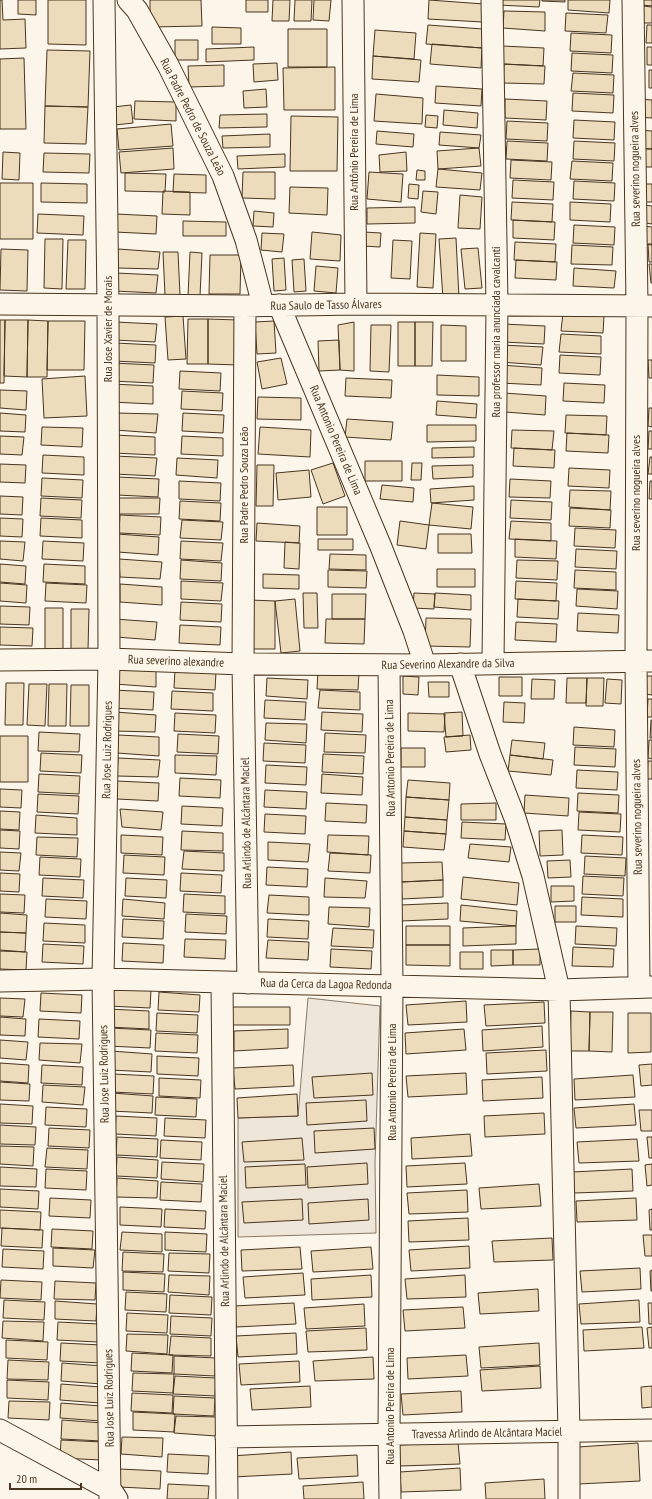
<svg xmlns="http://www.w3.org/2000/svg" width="652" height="1499" font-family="'PT Sans Narrow',sans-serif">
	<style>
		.green { fill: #ede6d9; stroke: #887966 }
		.building { fill: #ecdcbc; stroke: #4a3520 }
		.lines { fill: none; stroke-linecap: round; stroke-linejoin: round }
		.minor-casing { stroke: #4a3520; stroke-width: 23 }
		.minor { stroke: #fbf6e9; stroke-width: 21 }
		.labels { text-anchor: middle; stroke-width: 3; stroke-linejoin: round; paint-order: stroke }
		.street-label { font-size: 12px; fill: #4a3520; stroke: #fbf6e9 }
	</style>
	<rect width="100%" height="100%" fill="#fbf6e9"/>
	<!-- green -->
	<path class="green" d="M308,998L380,1006L375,1163L376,1233L238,1237V1118L298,1116Z"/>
	<!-- building -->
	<path class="building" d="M0,0H2L3,20L25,19L26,48L0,49Z
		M18,0H36V15L18,14Z
		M48,0H86V45L48,44Z
		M150,0H201L202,26L150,27Z
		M246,0H268V12H246Z
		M273,0H290L289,21H272Z
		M295,0H312L311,21H294Z
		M314,0H331L329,21L313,20Z
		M429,0L484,4L483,22L428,19Z
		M499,0H540L539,7L498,5Z
		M542,0H565V2L542,1Z
		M568,0H610L609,13L568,10Z
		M642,0H652V6L642,5Z
		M643,6L652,7V23H642Z
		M504,11L545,12V31L503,28Z
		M566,13L608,15L606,33L565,31Z
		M428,25L483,29L482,48L426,44Z
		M647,25H652V43H646Z
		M212,27L241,28V44H212Z
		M288,29H327V67H288Z
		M375,30L416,33L414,59L373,56Z
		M571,33L612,35L611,53L570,51Z
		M175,40H198V60H175Z
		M432,44L482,48L481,68L430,64Z
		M502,46L544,48L543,66L502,64Z
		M254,47V60L206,62V49Z
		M647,47H652V65H647Z
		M47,50L90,51L88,107L45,106Z
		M572,53L613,55L612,73L571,71Z
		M373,56L421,60L419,82L372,79Z
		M24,58L26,129H0V59Z
		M277,63L278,80L254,82L253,64Z
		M504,64L545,66L544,84L503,83Z
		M224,65V86L189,87L188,66Z
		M335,67V110H284L283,68Z
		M649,70H652V88H649Z
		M573,73L614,75L613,93L571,91Z
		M436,86L482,89L481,106L435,103Z
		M266,89L267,107L244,108L243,91Z
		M573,93L614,95L613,113L572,111Z
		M376,94L423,98L422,124L374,121Z
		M505,99L547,101L546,120L505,118Z
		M638,99L652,100V118L638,117Z
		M135,101L176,102V121L134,119Z
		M131,105L133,123L115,125L113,107Z
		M45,106L88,107L86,144L44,143Z
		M444,110L478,113L477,128L443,125Z
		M267,114V127L219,128L220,115Z
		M426,115L438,116L437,128L425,127Z
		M291,116L338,117L337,171H290Z
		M574,120L615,122L614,140L573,138Z
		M507,121L548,123L547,141L506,139Z
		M171,124L173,146L119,150L117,129Z
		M639,130L652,131V149L640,148Z
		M377,131L414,134L413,147L376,144Z
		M440,132L481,135L479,148L439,145Z
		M270,134V147L223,148L222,136Z
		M507,141L548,143L547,161L506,159Z
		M574,141L615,143L614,161L573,159Z
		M173,148L174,169L121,173L119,152Z
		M479,148L481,166L438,169L437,151Z
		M641,149H652V167H642Z
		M3,152L20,153L19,180L2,179Z
		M406,152L407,171L380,172L379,155Z
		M44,153L90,154L89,173L43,172Z
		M285,154V167L238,169L237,156Z
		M511,160L552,162L551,180L510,178Z
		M572,161L613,163L612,181L570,179Z
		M438,169L482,173L480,190L436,187Z
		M417,170L425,171V180H416Z
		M243,172H275V199L242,198Z
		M369,172L403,174L401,202L367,199Z
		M125,173L166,174L165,192L125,191Z
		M174,174L206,175V193L173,192Z
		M513,180L554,182L553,200L512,198Z
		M574,181L615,183L614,201L573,199Z
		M0,183H33V239H0Z
		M41,183L87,184V203L41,202Z
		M409,184L419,185L418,199L408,198Z
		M643,184H652V202H644Z
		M290,187L328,188L327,215L289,213Z
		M163,191L190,192V215L162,214Z
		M423,191L438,192L436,214L421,212Z
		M460,195L482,197L480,229L458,228Z
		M512,202L553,204L552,222L511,220Z
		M570,202L611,204L610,222L570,220Z
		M644,205L652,206V224L645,223Z
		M415,207V223L367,224V208Z
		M254,211L274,213L273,227L253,226Z
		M38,214L84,216L83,235L37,233Z
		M116,214L157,216L156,234L115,232Z
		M513,220L555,222L554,240L513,238Z
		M183,221L226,222V236H183Z
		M574,225L615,227L614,245L573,243Z
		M643,226L652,227V245L644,244Z
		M312,232L341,235L340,261L310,259Z
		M364,232L381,233L380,247L363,246Z
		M262,233L284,234L282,252L261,250Z
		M420,233L436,234L433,288L417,287Z
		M456,238L459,298L443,299L439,239Z
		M45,239H63L62,289L44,288Z
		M68,240H86L85,289H66Z
		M393,240L412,241L410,279L391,278Z
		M515,242L556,244L555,262L514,260Z
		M648,244H652V262H649Z
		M572,245L613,247L612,265L571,264Z
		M478,248L482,288L465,289L461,249Z
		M1,249L28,250L27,291L0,290Z
		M118,249L160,252L158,269L117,268Z
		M163,252H178L180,295H165Z
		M190,252L202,253L200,296H188Z
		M210,255H241L240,294H209Z
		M284,258L286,290L274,291L272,259Z
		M304,259L306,291L294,292L292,260Z
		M516,260L557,262L556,280L515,278Z
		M649,264H652V283H651Z
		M316,266L338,268L336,293L314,291Z
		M574,268L616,271L614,288L573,286Z
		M116,273L158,275L156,293L115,291Z
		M563,313L604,316L603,333L561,331Z
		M183,316L186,359L168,360L165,317Z
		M188,319H208V364H187Z
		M208,319L238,320V365L208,364Z
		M0,320H5L4,383H0Z
		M5,320H28L27,377L4,376Z
		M28,320L48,321L47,377H27Z
		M48,321H85L84,370H47Z
		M274,321L276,353L257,354L255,322Z
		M115,322L157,324L155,342L114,340Z
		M354,322V371L340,370L338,325Z
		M398,322H415V366H398Z
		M415,322H433L432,366H415Z
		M503,324L545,326L544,344L503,342Z
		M371,325H391L389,372L370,371Z
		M441,325L466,326V361H441Z
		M561,334L601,336V354L559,352Z
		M339,340L340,370L319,371L318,341Z
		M115,343L156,345L155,363L114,361Z
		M501,345L543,347L541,365L500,362Z
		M560,355L601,357L600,375L559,373Z
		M281,358L287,384L262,389L257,362Z
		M648,360H652V378H649Z
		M113,363L154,365L153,383L112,381Z
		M501,365L542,368L541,385L500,383Z
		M180,371L221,373L220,391L179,389Z
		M437,375L479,377V396L437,395Z
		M85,376L87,416L44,418L42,379Z
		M346,378L392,380L391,398L345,396Z
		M564,383L605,385L604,403L563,401Z
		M112,384L153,386V404L111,402Z
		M0,390L27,391L26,410L0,408Z
		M182,391L223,393L222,411L181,409Z
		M504,393L546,396L545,415L505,412Z
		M258,397L301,398V420L257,419Z
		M437,401L477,404L476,418L436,415Z
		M649,408H652V427L648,426Z
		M0,413L26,415L25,432L0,431Z
		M116,413L158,414L156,433L115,430Z
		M183,413L224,415L223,433L182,431Z
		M566,415L607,416L606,435L565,433Z
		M347,419L393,422L391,440L345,437Z
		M427,425H476V441L427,442Z
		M42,427L83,428L82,447L41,445Z
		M260,427L311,430L310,457L258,454Z
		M512,430L554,431L552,450L511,448Z
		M649,431H652V449H648Z
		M567,433L609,435L608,453L566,451Z
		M114,435L155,437V455L113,453Z
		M0,436L24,437L22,455L0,454Z
		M182,436L223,438V456L181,454Z
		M474,447V457L432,458V448Z
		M514,448L555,450L554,468L513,466Z
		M43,455L84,457V475L42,473Z
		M115,456L157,458L155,476L114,474Z
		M650,457H652V474H648Z
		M177,458L218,460L217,478L176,475Z
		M365,461H402V481H365Z
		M333,463L345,496L323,504L311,470Z
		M412,463H422L421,480H411Z
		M0,464L26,465L25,483L0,482Z
		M257,465H274L273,506H256Z
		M473,465V477L433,479L432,466Z
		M569,468L610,470L609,488L568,486Z
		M309,470L311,497L278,500L276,473Z
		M118,477L159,479L158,497L117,495Z
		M42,478L83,480L82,498L41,496Z
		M510,479L551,481L550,498L509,497Z
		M179,481L221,483L220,501L179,499Z
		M650,481H652V499H649Z
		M382,485L414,488L413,502L380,499Z
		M474,486V500L431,503L430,489Z
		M570,490L611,491L610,510L569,507Z
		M0,496L23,497L22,515L0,514Z
		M41,498L82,500L81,518L40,516Z
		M119,498H160L159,514H119Z
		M511,500L552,502L551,520L510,518Z
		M180,501L221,503L220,521L179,519Z
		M432,503L473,507L471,529L429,525Z
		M317,507H347V535H317Z
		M570,508L611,510L610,528L569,526Z
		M120,515L161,517L160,535L119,533Z
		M0,518L23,519L22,537L0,536Z
		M41,518L82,520V538L40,536Z
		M182,520L223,522L221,540L180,538Z
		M400,521L429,525L426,549L397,545Z
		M511,521L551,523V541L509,539Z
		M257,523L300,526L299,543L256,541Z
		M575,528L616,530L615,548L574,546Z
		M117,534L159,537L158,555L118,552Z
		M438,534H471L472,553H438Z
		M318,539H353V550H318Z
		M515,539L557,541L556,559L515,557Z
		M0,541L25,542L23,561L0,559Z
		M43,541L84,543L83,561L42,559Z
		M181,541L223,543L221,561L180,559Z
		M285,542L300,543L299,569L284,568Z
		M576,549L617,551L616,569L575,567Z
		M330,554L366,555V570L329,569Z
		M119,559L162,562L160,579L120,577Z
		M181,560L222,563L221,581L180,579Z
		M517,560L558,561L557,580L516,578Z
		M0,564L26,566L25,584L0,582Z
		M44,564L85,566V584L43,582Z
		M437,569H475V587H437Z
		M328,570L367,571L366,588L328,587Z
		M575,570L616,572V590L574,588Z
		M263,574L299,575V589L263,588Z
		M181,581L223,583L221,601L181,599Z
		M516,581L557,583L556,601L515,599Z
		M0,583L27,585L26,603L0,601Z
		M46,583L87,585L86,603L45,601Z
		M120,584L162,587V605L120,602Z
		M577,589L618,591L617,609L576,606Z
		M303,593H317L318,628H304Z
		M414,593L435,594L434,609L413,608Z
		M435,593L471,595V610L434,607Z
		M332,594H366L365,619H332Z
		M295,599L300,651L281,653L275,601Z
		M518,599L559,601L558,619L517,617Z
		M250,600L275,601V649H249Z
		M181,602L222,604L221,622L180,620Z
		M0,606L30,607L29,625L0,624Z
		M45,608H63V649H45Z
		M71,609H89L88,650H71Z
		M578,613L619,615L618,633L577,631Z
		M426,618L471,619L470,647L425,646Z
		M114,619L157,622L155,640L116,637Z
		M326,619H365L364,644L325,643Z
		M516,622L557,624L556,642L515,640Z
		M180,625L221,627L220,645L179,643Z
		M0,627L33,628L32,646L0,645Z
		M115,667L156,669V687L115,684Z
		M175,670L216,672L215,690L174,688Z
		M318,670L359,672L358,690L317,689Z
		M403,676L419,677L418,695L403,694Z
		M645,676H652V695L645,694Z
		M499,677H522V696H499Z
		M267,678L308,680L307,699L266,696Z
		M567,678H587L586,703H566Z
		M587,678H604L603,706H586Z
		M532,679L555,680L554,699H531Z
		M607,679L622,680L621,704L605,703Z
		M428,682H449V697H429Z
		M6,683H24L23,725H5Z
		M29,684H47L45,726L27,725Z
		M49,684H67L66,726H48Z
		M71,685H89V726H70Z
		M113,690L154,692L153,710L112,708Z
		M320,690L360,692V710L318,708Z
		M172,691L213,693V711L171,709Z
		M648,699H652V717H647Z
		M265,700L306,702L305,720L264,718Z
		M504,702L525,703L524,723L503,722Z
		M115,712L156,715L155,732L114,731Z
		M322,712L363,714L362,732L321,730Z
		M462,712L463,736L446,737L444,713Z
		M175,713L216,715L215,733L174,731Z
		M408,713L445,714L444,732L408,731Z
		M651,720H652V738H650Z
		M266,723L307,724L306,743L265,740Z
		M574,727L615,730L614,747L573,745Z
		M39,732L80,734L79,752L38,751Z
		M325,733L366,735L365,753L324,752Z
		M178,734L219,736L218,754L177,752Z
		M118,735L159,737V756L117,753Z
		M470,735L471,750L446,752L444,737Z
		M0,736H28V782H0Z
		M512,740L545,743L543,759L510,755Z
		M649,740H652V759L648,758Z
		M264,743L306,745L305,763L263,761Z
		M575,747L616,749L615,767L574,765Z
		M401,748H425V767H401Z
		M41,753L82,755L81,773L40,771Z
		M323,754L364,756L363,774L322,772Z
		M175,755L217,756L216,775L175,773Z
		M510,755L553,760L551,775L508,771Z
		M118,758L160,760L158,777L117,776Z
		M648,761H652V779H647Z
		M266,765L307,767L306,785L265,783Z
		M577,770L618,772L617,790L576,788Z
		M39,774L80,776L79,794L38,792Z
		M322,774L363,777L362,795L321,793Z
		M180,778L221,780L220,798L179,796Z
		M408,780L450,783L449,800L406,797Z
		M117,781L159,783L158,801L117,799Z
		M0,789L22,790L21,808L0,807Z
		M265,790L307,792L306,809L264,807Z
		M578,793L619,795L618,813L577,811Z
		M38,794L79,796L78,814L37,812Z
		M525,795L569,798L568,816L524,813Z
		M406,797L449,800L447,820L405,817Z
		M326,803L367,805L366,823L325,821Z
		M496,803V820H461V804Z
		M182,806L223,808L222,826L181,824Z
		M120,809L163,812L161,830L122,827Z
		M0,811L20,812L19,830L0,829Z
		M579,812L621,814L620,832L578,830Z
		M265,814L306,816L305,834L264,832Z
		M36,815L77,818V835L35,833Z
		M405,817L447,820L446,834L404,831Z
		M462,822L506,824L505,840L461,838Z
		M0,830L20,831L19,849L0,848Z
		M562,830L563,855L540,856L539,831Z
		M182,831L223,833V851L181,850Z
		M404,831L446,834L444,850L403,847Z
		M121,835L163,837L162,855L121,853Z
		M328,835L369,836L368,855L327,852Z
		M582,835L623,837L622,855L581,853Z
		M37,837L78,838L77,857L36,855Z
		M268,842L310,844L308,862L268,860Z
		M470,844L511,847L509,862L468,858Z
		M184,851L224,853V871L182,869Z
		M0,852L21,853L19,871L0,870Z
		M330,853L371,855L370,873L328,871Z
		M124,855L165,857L164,875L123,873Z
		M585,856L626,858L625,876L584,874Z
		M40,857L81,859L80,877L39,875Z
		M570,860L571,877L548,878L547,861Z
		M442,862L443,880L401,882V863Z
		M267,867L308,869L307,887L266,885Z
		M0,873L20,874L19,892L0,891Z
		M181,873L222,875L221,893L180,891Z
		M583,876L624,878L623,896L582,894Z
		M463,877L519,883L517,905L461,899Z
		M43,878L84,880L83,898L42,896Z
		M126,878L167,880L166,898L125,896Z
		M325,878L367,881L365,898L324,897Z
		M443,880V897L402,899L401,882Z
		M551,886H574V901L551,902Z
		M0,894L25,895L24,913L0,912Z
		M184,894L225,896V914L183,912Z
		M269,895L309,897V915L267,913Z
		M582,897L623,899V917L581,915Z
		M46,899L87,901L86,919L45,917Z
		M123,899L165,903L164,919L122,916Z
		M448,903V919L401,921V905Z
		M461,905L517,911L516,926L460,921Z
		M555,906H576V922H555Z
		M329,907L370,908L369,927L328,924Z
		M0,913L27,915L26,933L0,932Z
		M186,914L227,916L226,934L185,932Z
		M123,919L164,921L163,939L122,937Z
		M268,919L309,921L308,939L267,937Z
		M44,923L85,925V943L43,941Z
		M406,926H450V945H406Z
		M516,926V944L463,946V928Z
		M576,926L617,928L616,946L575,944Z
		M333,928L374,930L373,948L331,946Z
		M0,932L26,933L25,952L0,950Z
		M185,939L226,940L225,959L184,957Z
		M268,940L309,942L308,960L266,958Z
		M123,943L164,945L163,963L122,961Z
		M43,944L84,946L83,964L42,962Z
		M406,945H450V966L406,965Z
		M573,947L614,949L613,967L572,966Z
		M331,949L372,951L371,969L330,967Z
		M540,949V965H513V950Z
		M491,950H513V965L491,966Z
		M0,951L27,952L26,970L0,969Z
		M460,952H483V969H460Z
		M110,988L151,990L150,1008L108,1006Z
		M159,992L200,995L199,1012L158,1010Z
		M41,993L82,995L81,1013L40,1011Z
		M0,998L25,999L23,1017L0,1016Z
		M466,1001L467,1022L408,1025L406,1005Z
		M544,1002L545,1023L486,1026L484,1005Z
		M230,1007H290V1025H230Z
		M108,1009L149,1011V1029L108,1027Z
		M571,1011L590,1012L589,1051H570Z
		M590,1012H613L612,1052L589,1051Z
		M157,1013L198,1015L197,1033L156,1031Z
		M628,1013H651V1052L628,1053Z
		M0,1017L26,1019L25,1036L0,1035Z
		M39,1019L80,1021L79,1039L38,1037Z
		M542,1026L543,1047L483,1051L482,1030Z
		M110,1028L151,1030L150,1048L108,1046Z
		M288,1029V1048L234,1051V1031Z
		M464,1029L466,1050L406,1054L405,1033Z
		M156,1033L198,1035L197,1053L155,1051Z
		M0,1040L28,1042L26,1060L0,1058Z
		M40,1043L82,1044L80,1063L39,1060Z
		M546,1050L547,1071L487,1074L486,1053Z
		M111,1051L152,1054L151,1072L110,1070Z
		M157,1056L199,1058L198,1076L157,1074Z
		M0,1063L29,1065L28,1083L0,1081Z
		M652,1064V1085L641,1086L639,1065Z
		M42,1065L83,1067L82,1085L41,1083Z
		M293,1065L294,1086L235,1089L233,1068Z
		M372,1073L373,1095L314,1098L312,1077Z
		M466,1073L467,1094L408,1097L406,1076Z
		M113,1074L154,1076L153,1094L112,1092Z
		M633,1075L635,1097L575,1100L574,1079Z
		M542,1077L543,1098L483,1101L482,1080Z
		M159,1078L201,1080L200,1098L159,1096Z
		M0,1082L30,1084L29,1101L0,1100Z
		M43,1085L85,1087L83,1105L42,1102Z
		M112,1093L153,1096L152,1113L111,1111Z
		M297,1094L298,1116L238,1118L237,1098Z
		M156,1097L197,1099L196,1117L155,1115Z
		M366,1100L367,1121L307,1125L306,1103Z
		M0,1104L33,1106L32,1124L0,1123Z
		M634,1104L636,1125L576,1128L574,1108Z
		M46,1107L87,1109L86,1127L45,1125Z
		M639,1110H652V1131H641Z
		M544,1113L545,1134L485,1137L484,1116Z
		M116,1116L157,1118L156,1136L115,1134Z
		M165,1118L206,1120L205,1138L164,1136Z
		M0,1125L36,1127L35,1145L0,1144Z
		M49,1128L90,1130L89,1148L48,1146Z
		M374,1128L375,1149L315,1153L314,1131Z
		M470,1134L472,1156L412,1159L411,1138Z
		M117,1137L158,1139L157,1157L116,1155Z
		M647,1137H652V1158H649Z
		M302,1138L304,1160L244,1162L242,1142Z
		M637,1139L639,1161L579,1163L577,1142Z
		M161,1140L202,1142L201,1160L160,1158Z
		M0,1146L34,1147L33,1166L0,1164Z
		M47,1148L88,1150L87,1169L45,1167Z
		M117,1157L158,1160L157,1178L116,1176Z
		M162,1162L204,1164L203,1182L161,1179Z
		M367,1163L368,1184L308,1188L307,1167Z
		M465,1163L467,1184L407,1187L406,1166Z
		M305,1164L306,1185L246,1188L245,1167Z
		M652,1164V1185L647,1186L645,1165Z
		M0,1167L37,1169L36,1187L0,1186Z
		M46,1169L87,1171L86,1190L45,1188Z
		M632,1169L633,1191L574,1193L572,1172Z
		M117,1178L158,1181L157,1198L116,1197Z
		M161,1182L202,1184L201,1202L160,1200Z
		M539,1184L541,1206L481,1209L479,1188Z
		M0,1189L39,1191L38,1209L0,1207Z
		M467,1190L468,1212L409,1214L407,1193Z
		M50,1198L91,1200L90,1218L49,1216Z
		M636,1198L637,1220L577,1222L576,1201Z
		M302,1199L303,1220L244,1223L242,1202Z
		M368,1199L369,1220L309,1224L308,1203Z
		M120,1207L162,1209L161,1227L120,1225Z
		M165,1209L206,1211L205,1229L164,1227Z
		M652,1209V1230H650L649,1210Z
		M0,1210L41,1212L40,1230L0,1228Z
		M468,1218L469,1240L409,1242L408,1221Z
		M2,1228L43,1230L42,1248L1,1246Z
		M52,1229L93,1231L92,1249L51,1247Z
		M122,1232L162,1234V1252L120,1250Z
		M165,1232L207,1234L206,1252L165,1250Z
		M643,1235H652V1256H645Z
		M552,1238L553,1260L494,1262L492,1241Z
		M469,1246L470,1268L411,1271L409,1250Z
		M300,1247L302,1269L242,1271L241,1250Z
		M371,1247L373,1269L313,1272L311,1251Z
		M53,1248L95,1250L93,1268L53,1266Z
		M3,1249L44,1251L43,1269L2,1267Z
		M123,1252L164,1254L163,1272L122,1271Z
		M169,1253L210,1254L209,1273L168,1271Z
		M640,1268L641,1289L582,1292L580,1271Z
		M652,1270V1291H651L650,1271Z
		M123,1272L165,1274L164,1292L123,1290Z
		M303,1273L305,1295L245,1298L243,1277Z
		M169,1275L210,1276L209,1295L168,1292Z
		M371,1275L372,1297L312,1300L311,1279Z
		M465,1275L466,1297L407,1299L405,1279Z
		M1,1280L42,1282L41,1300L0,1298Z
		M55,1281L96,1283L95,1300L54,1299Z
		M538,1289L539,1311L480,1314L478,1293Z
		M126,1292L167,1294L166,1312L125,1310Z
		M170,1295L212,1297L211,1315L169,1313Z
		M4,1300L45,1302L44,1320L3,1318Z
		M639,1300L640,1322L581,1324L579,1304Z
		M55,1301L97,1304L96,1321L55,1319Z
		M294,1303L296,1324L236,1327L234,1306Z
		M648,1303H652V1324H649Z
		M364,1304L365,1326L306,1329L304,1308Z
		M463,1307L465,1328L405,1331L403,1310Z
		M127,1313L168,1315L167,1333L126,1331Z
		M171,1316L212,1318L211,1336L170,1334Z
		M3,1321L44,1322L43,1341L2,1338Z
		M58,1322L99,1324L98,1342L57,1340Z
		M642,1327L644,1348L584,1351L583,1330Z
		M652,1327V1348H649L647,1328Z
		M366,1328L367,1350L308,1352L306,1331Z
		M296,1333L297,1354L238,1357L236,1336Z
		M127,1334L168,1335L167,1354L126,1351Z
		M171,1336L211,1338V1356L169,1355Z
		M6,1340L48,1342L47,1360L6,1358Z
		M61,1343L102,1345L101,1363L60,1361Z
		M539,1343L540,1365L481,1368L479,1347Z
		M132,1353L173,1355L172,1373L131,1371Z
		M466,1355L468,1376L408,1379L407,1358Z
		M174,1356L216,1358L215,1376L174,1374Z
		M373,1357L374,1379L315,1381L313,1361Z
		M8,1360L49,1362L48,1380L7,1379Z
		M299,1361L300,1382L241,1385L239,1364Z
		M62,1363L103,1366L102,1384L61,1381Z
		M540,1366L541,1388L482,1391L480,1370Z
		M133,1373L174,1374L173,1393L132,1391Z
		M175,1376L216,1378L215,1396L173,1394Z
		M7,1380L49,1382L48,1400L7,1398Z
		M61,1384L101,1387L100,1403L60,1400Z
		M310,1386L311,1407L252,1410L250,1389Z
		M652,1386V1407L642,1408L641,1387Z
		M461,1391L462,1412L403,1415L401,1394Z
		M132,1393L173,1395L172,1413L131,1411Z
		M174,1396L215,1398L214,1416L173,1414Z
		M9,1401L50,1402L49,1420L8,1418Z
		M61,1403L101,1406V1421L60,1418Z
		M133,1412L175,1414L174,1432L133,1430Z
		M176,1416L217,1417L216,1436L174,1433Z
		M62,1420L103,1423L102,1441L61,1439Z
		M122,1437L163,1438L162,1457L121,1454Z
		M61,1440L102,1442L101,1460L60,1458Z
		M458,1442L460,1464L400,1466L399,1445Z
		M638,1443L640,1481L578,1484V1447Z
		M291,1452L292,1474L233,1477L231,1456Z
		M168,1454L209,1456L208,1474L167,1472Z
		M357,1455L358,1476L299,1479L297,1458Z
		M460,1468L461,1490L401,1492L400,1472Z
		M120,1469L161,1471L160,1489L119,1487Z
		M544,1479L545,1499H486L485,1483Z
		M363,1482L364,1499H304L303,1486Z
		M168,1484L209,1486L208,1499H167Z"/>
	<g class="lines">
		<defs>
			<path id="minor" d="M104,0L108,305L109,659L103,979L110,1499
				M128,0L137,10L168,65L223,176L246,240L263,305
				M353,0L356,304
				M492,0L497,305L493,663
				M633,0L637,306L636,660L639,987
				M0,304L245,306L356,304L652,306
				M279,305L381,547L414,631L425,665
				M245,306L243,664L248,983
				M0,660L109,659L243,664L425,665L652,661
				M460,664L490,754L515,818L533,876L559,990L569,1432V1499
				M389,665L392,986L389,1434L390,1499
				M0,981L103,979L559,990L652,987
				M222,982L227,1499
				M0,1430L111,1490L117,1499
				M226,1437L652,1430"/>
		</defs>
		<!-- minor casing -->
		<use href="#minor" class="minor-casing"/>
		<!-- minor -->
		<use href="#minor" class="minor"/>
	</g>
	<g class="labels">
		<!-- street labels -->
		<g class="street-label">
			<text transform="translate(193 117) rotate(63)" y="4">Rua Padre Pedro de Souza Leão</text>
			<text transform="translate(354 152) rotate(-90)" y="4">Rua Antônio Pereira de Lima</text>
			<text transform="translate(635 169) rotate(-91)" y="4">Rua severino nogueira alves</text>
			<text transform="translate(326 305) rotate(-1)" y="4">Rua Saulo de Tasso Álvares</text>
			<text transform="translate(108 329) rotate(-90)" y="4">Rua Jose Xavier de Morais</text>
			<text transform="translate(496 332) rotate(-90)" y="4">Rua professor maria anunciada cavalcanti</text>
			<text transform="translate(336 440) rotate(67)" y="4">Rua Antonio Pereira de Lima</text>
			<text transform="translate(244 485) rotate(-90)" y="4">Rua Padre Pedro Souza Leão</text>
			<text transform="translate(636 493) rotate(-90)" y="4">Rua severino nogueira alves</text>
			<text transform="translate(176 661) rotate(2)" y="4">Rua severino alexandre</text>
			<text transform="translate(448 664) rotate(-1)" y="4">Rua Severino Alexandre da Silva</text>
			<text transform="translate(107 750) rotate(-89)" y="4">Rua Jose Luiz Rodrigues</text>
			<text transform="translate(390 758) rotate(-91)" y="4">Rua Antonio Pereira de Lima</text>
			<text transform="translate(637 817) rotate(-91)" y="4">Rua severino nogueira alves</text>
			<text transform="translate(246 823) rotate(-91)" y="4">Rua Arlindo de Alcântara Maciel</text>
			<text transform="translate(326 984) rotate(1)" y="4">Rua da Cerca da Lagoa Redonda</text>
			<text transform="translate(104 1074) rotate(-91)" y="4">Rua Jose Luiz Rodrigues</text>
			<text transform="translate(392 1082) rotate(-90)" y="4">Rua Antonio Pereira de Lima</text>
			<text transform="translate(224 1241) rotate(-91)" y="4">Rua Arlindo de Alcântara Maciel</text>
			<text transform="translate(109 1398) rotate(-91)" y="4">Rua Jose Luiz Rodrigues</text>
			<text transform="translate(390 1406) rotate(-90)" y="4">Rua Antonio Pereira de Lima</text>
			<text transform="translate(487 1433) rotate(-1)" y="4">Travessa Arlindo de Alcântara Maciel</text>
		</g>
	</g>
	<!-- scale -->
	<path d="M10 1483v6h71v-6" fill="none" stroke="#4a3520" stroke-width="2"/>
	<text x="16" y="1483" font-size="12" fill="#4a3520" stroke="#fbf6e9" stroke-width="3" paint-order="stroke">20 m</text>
</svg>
